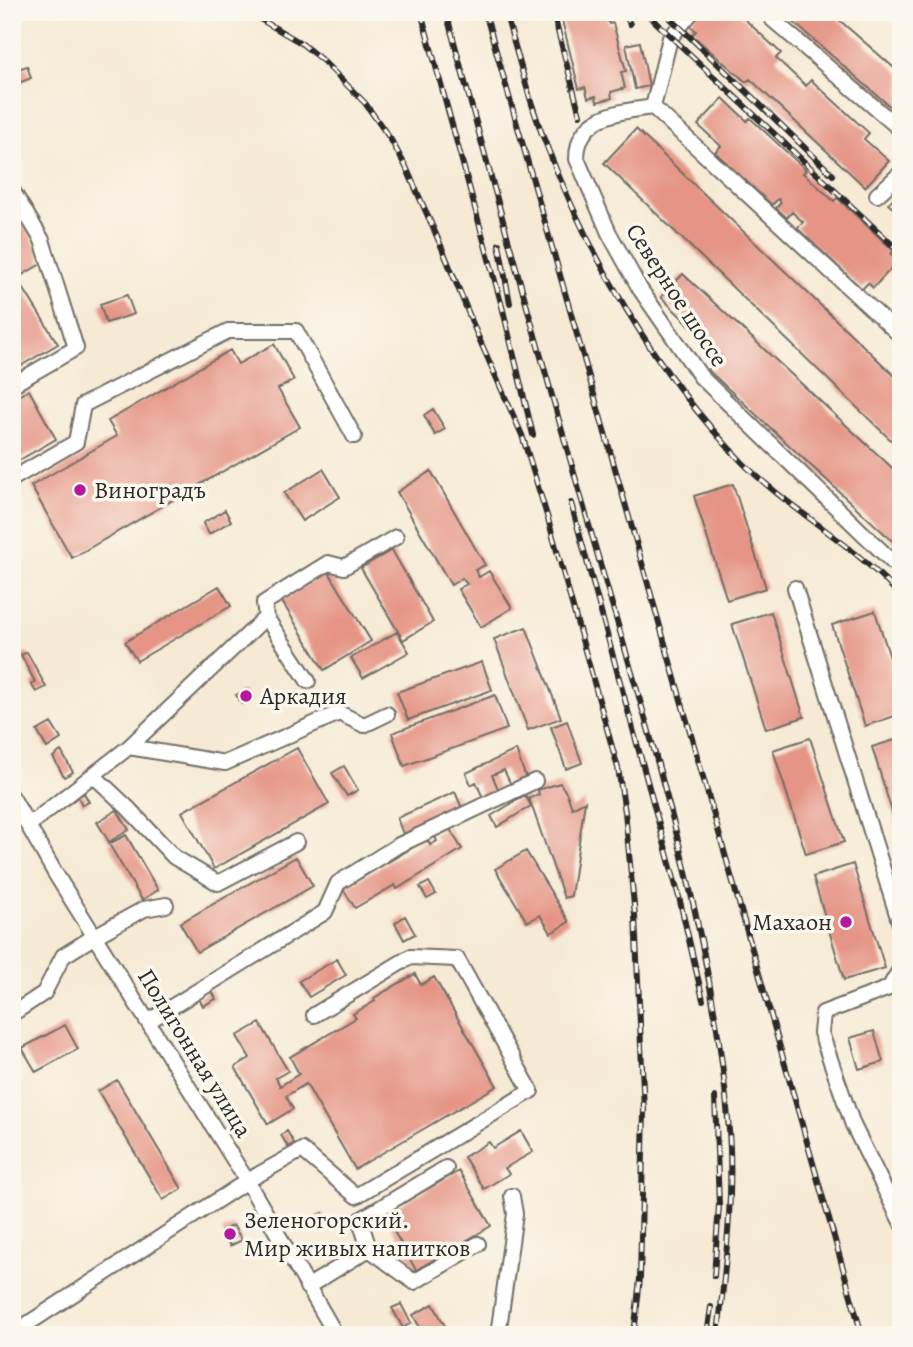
<svg xmlns="http://www.w3.org/2000/svg" width="913" height="1347" font-family="Alegreya,serif">
	<style>
		.building { fill: #e59485 }
		.lines { fill: none; stroke-linecap: round; stroke-linejoin: round }
		.minor-casing { stroke: #726e66; stroke-width: 18 }
		.minor { stroke: #fff; stroke-width: 14 }
		.rail-casing { stroke: #2b2b2b; stroke-width: 6 }
		.rail { stroke: #fbf7ec; stroke-width: 3.5; stroke-dasharray: 10; stroke-linecap: butt }
		.poi-dot { fill: #b5179e; stroke: #fbf7ec; stroke-width: 2.5 }
		.labels { text-anchor: middle; stroke-width: 7; stroke-linejoin: round; paint-order: stroke }
		.street-label { font-size: 24px; fill: #2b2b2b; stroke: #fbf7ec }
		.poi-label { font-size: 24px; fill: #2b2b2b; stroke: #fbf7ec; text-anchor: start }
	</style>
	<rect width="100%" height="100%" fill="#fbf7ec"/>
	<filter id="ink" filterUnits="userSpaceOnUse"><feTurbulence type="fractalNoise" baseFrequency=".0143" numOctaves="2"/><feDisplacementMap in="SourceGraphic" scale="14" xChannelSelector="R" yChannelSelector="G"/><feConvolveMatrix kernelMatrix="1 2 1 2 8 2 1 2 1" color-interpolation-filters="sRGB"/></filter>
	<filter id="wash" filterUnits="userSpaceOnUse"><feTurbulence type="fractalNoise" baseFrequency=".00686" numOctaves="4" result="noise"/><feDisplacementMap in="SourceGraphic" scale="28" xChannelSelector="R" yChannelSelector="G"/><feGaussianBlur stdDeviation="1.57" result="paint"/><feColorMatrix in="noise" values="0 0 0 0 0 0 0 0 0 0 0 0 0 0 0 0 0 1.4 0 .05"/><feComposite in="paint" operator="in"/></filter>
	<g filter="url(#wash)">
		<rect width="100%" height="100%" fill="#f6ead5"/>
		<g id="blocks">
			<!-- building -->
			<path class="building" d="M560,12H606L609,24L613,23L626,71L621,72L625,88L611,92L612,98L597,102L596,96L588,98L585,87L579,89Z
				M699,12H737L781,53L776,58L806,86L811,80L869,133L864,139L889,161L865,187L750,79L746,82L692,35L696,31L688,24Z
				M798,12H830L901,74V116L791,20Z
				M640,42L649,86L635,89L626,45Z
				M27,66L31,78L14,85L12,71Z
				M723,98L747,121L750,118L806,170L803,173L834,201L837,198L894,251L891,254L898,261L873,288L868,283L862,289L797,228L803,222L792,212L787,218L776,208L781,202L778,199L772,205L715,152L721,146L698,125Z
				M636,129L901,382V450L604,163Z
				M901,190V215L888,204Z
				M12,204L39,250L41,264L17,278L58,344L12,371Z
				M683,274L901,476V549L708,370L721,356L661,297Z
				M127,295L134,314L106,323L100,304Z
				M274,344L294,380L278,389L300,427L72,558L31,486L117,436L108,421L230,350L238,364Z
				M29,390L56,439L16,462L12,456V399Z
				M433,409L445,429L435,435L424,415Z
				M323,469L340,497L302,521L284,493Z
				M431,471L485,565L475,570L479,577L489,571L512,608L481,627L458,589L467,584L462,578L451,585L397,492Z
				M733,484L766,588L727,600L694,496Z
				M225,510L231,521L209,534L203,523Z
				M392,550L433,622L403,640L361,568Z
				M328,571L371,641L324,670L281,600Z
				M219,586L231,606L137,661L125,642Z
				M875,611L901,692V714L865,726L832,625Z
				M771,612L804,717L766,729L732,624Z
				M526,627L561,718L528,730L494,639Z
				M397,632L409,652L363,678L351,658Z
				M27,652L46,687L36,692L31,684L35,682L21,655Z
				M482,662L492,690L408,720L397,692Z
				M243,691L249,700L242,704L236,695Z
				M495,695L507,729L404,766L392,733Z
				M567,721L582,763L566,769L551,727Z
				M51,723L61,739L47,748L37,731Z
				M810,738L844,842L806,854L773,750Z
				M901,738V827L897,828L872,747Z
				M297,748L329,804L214,869L182,812Z
				M516,750L526,778L511,785L504,770L492,775L499,791L483,798L476,782L471,785L466,773Z
				M61,751L73,772L64,777L53,757Z
				M344,766L358,790L347,796L332,773Z
				M560,783L567,794L572,808L585,801L571,896L564,898L529,798L539,795L538,790Z
				M455,792L462,808L403,834L397,818Z
				M84,793L89,802L82,805L78,797Z
				M525,795L531,806L497,827L491,816Z
				M117,810L129,830L109,842L97,822Z
				M448,826L462,849L397,889L395,885L355,908L343,889L427,839L430,845L437,841L434,835Z
				M126,835L158,890L142,900L109,844Z
				M526,851L569,922L551,933L540,915L527,922L495,869Z
				M296,857L313,886L197,952L180,923Z
				M853,864L885,968L844,980L813,877Z
				M429,882L436,894L427,899L420,887Z
				M405,916L415,934L404,940L395,923Z
				M337,959L346,975L309,997L299,981Z
				M415,974L421,985L434,977L497,1086L355,1169L306,1084L286,1096L293,1109L268,1124L235,1067L250,1058L237,1036L260,1023L288,1071L276,1078L280,1086L299,1074L290,1057L356,1018L353,1014L375,1001L374,998Z
				M211,989L216,999L203,1006L198,997Z
				M65,1025L78,1049L36,1072L22,1048Z
				M874,1031L883,1062L859,1069L850,1038Z
				M117,1080L182,1189L163,1200L98,1091Z
				M287,1131L294,1143L288,1147L281,1135Z
				M521,1131L533,1152L505,1168L509,1174L484,1189L464,1157L489,1142L493,1148Z
				M459,1171L491,1226L416,1270L384,1214Z
				M323,1213L327,1222L312,1229L308,1219Z
				M233,1225L242,1240L230,1246L222,1231Z
				M401,1304L411,1323L403,1328L392,1308Z
				M433,1304L450,1335H415L422,1331L413,1315Z"/>
		</g>
	</g>
	<g filter="url(#ink)">
		<use href="#blocks" fill-opacity="0" stroke="#726e66" stroke-width="2"/>
		<g class="lines">
			<defs>
				<path id="minor" d="M769,12L773,20L901,130
					M653,107L670,38L692,12
					M12,190L42,240L76,348L12,385
					M877,195L901,173
					M901,336L653,107C618,112 577,115 577,159L609,233L640,289L701,377L901,570
					M12,479L76,442L83,405L228,331H296L354,436
					M795,588L901,927
					M266,617L308,681
					M129,747L225,763L339,713L364,725L387,714
					M93,775L128,808L174,857L218,883L296,842
					M12,797L55,873L247,1181L336,1335
					M29,825L129,747L266,617L264,603L328,563L344,567L396,537
					M901,968L889,988L823,1013L821,1033L853,1125L901,1222
					M12,1014L44,993L63,956L95,936L144,909L166,905
					M149,1021L325,912L338,883L397,846L535,781
					M369,1249L360,1220L446,1168
					M307,1287L369,1249L414,1282L478,1244
					M12,1334L247,1181L302,1150L356,1196L531,1091L457,959L410,957L314,1015
					M498,1335L515,1214L512,1196"/>
			</defs>
			<!-- minor casing -->
			<use href="#minor" class="minor-casing"/>
			<!-- minor -->
			<use href="#minor" class="minor"/>
			<defs>
				<path id="rail" d="M248,12L301,43L323,61L365,103L391,140L406,167L442,248L477,334L522,435L548,519L618,768L625,812L635,916L644,1110L640,1278L634,1335
					M421,12L503,310L533,435
					M446,12C493,186 541,359 591,532C647,728 713,926 729,1130C734,1198 725,1267 718,1335
					M485,12L862,1335
					M505,12C518,54 528,98 544,139C589,257 655,372 743,463C792,512 855,544 901,597
					M553,12L580,115
					M624,12L630,24
					M645,12L901,253
					M664,12L833,175
					M499,244L510,303
					M571,503L679,897L703,1000
					M714,1276L719,1205L715,1097
					M707,1335L711,1307"/>
			</defs>
			<!-- rail casing -->
			<use href="#rail" class="rail-casing"/>
			<!-- rail -->
			<use href="#rail" class="rail"/>
		</g>
	</g>
	<!-- markers -->
	<g class="poi-dot">
		<circle cx="80" cy="490" r="7"/>
		<circle cx="246" cy="696" r="7"/>
		<circle cx="846" cy="922" r="7"/>
		<circle cx="230" cy="1234" r="7"/>
	</g>
	<g class="labels">
		<!-- street labels -->
		<g class="street-label">
			<text transform="translate(677 295) rotate(57)" y="8">Северное шоссе</text>
			<text transform="translate(195 1053) rotate(58)" y="8">Полигонная улица</text>
		</g>
		<!-- poi labels -->
		<g class="poi-label">
			<text x="94" y="498">Виноградъ</text>
			<text x="260" y="704">Аркадия</text>
			<text x="832" y="930" text-anchor="end">Махаон</text>
			<text x="244" y="1228">Зеленогорский.<tspan x="244" dy="28">Мир живых напитков</tspan></text>
		</g>
	</g>
	<!-- margin -->
	<rect width="913" height="1347" fill="none" stroke="#fbf7ec" stroke-width="42"/>
</svg>
